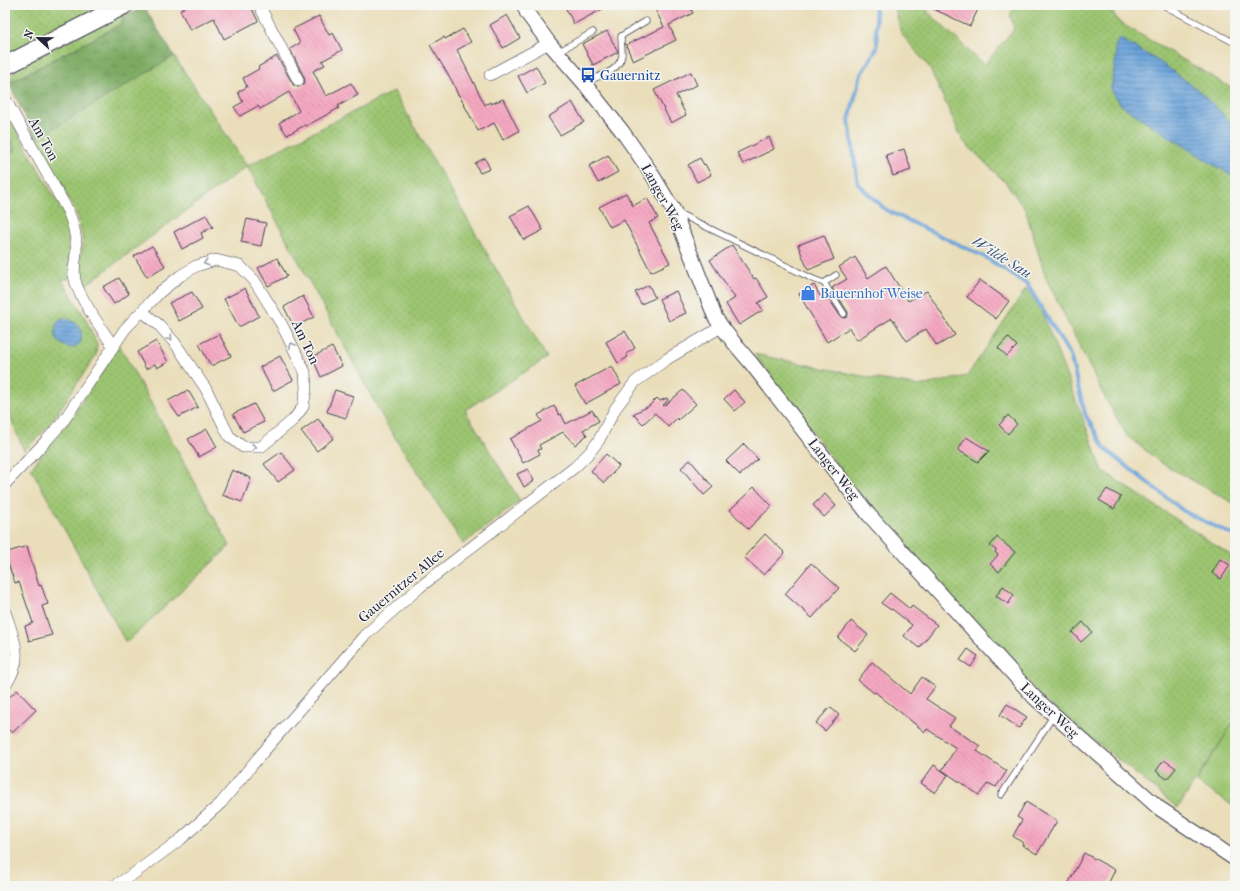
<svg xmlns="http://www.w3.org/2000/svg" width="1240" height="891" font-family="'IM FELL French Canon',serif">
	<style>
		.grass { fill: url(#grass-dots); stroke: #5f7456 }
		.forest { fill: url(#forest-crowns); stroke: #50664f }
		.pitch { fill: #9cc571; stroke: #5f7456 }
		.water { fill: url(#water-rules); stroke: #46628a }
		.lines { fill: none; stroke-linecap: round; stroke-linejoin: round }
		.stream { stroke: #6ba3d9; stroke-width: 4 }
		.building { fill: url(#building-back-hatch) }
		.service-casing { stroke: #403e4e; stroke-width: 7 }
		.minor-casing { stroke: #403e4e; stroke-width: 12 }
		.tertiary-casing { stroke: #403e4e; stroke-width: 16 }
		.primary-casing { stroke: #403e4e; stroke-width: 20 }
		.service { stroke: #fff; stroke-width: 5.5 }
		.minor { stroke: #fff; stroke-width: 11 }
		.tertiary { stroke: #fff; stroke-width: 14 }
		.primary { stroke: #fff; stroke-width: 18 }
		.oneway { stroke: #9c9ca7 }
		.labels { text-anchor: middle; stroke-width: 3; stroke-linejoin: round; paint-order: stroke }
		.transit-label { font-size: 14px; fill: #164399; stroke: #f6f6f2; text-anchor: start }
		.street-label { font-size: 14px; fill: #22223b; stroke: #f6f6f2 }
		.shop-label { font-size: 14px; fill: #366cbe; stroke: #f6f6f2; text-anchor: start }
		.water-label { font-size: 15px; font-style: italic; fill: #3f567a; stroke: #f6f6f2 }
	</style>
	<defs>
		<pattern id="grass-dots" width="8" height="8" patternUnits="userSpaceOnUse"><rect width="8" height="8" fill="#9cc571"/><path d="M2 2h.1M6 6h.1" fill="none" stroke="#86a963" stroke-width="1.8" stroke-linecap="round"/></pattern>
		<pattern id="forest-crowns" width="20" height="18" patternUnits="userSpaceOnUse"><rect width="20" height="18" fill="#7daa63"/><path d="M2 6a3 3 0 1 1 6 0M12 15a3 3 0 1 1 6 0" fill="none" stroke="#668a53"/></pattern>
		<pattern id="water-rules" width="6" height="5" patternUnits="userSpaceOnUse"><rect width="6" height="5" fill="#6ba3d9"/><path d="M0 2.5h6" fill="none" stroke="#5884b1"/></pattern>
		<pattern id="building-back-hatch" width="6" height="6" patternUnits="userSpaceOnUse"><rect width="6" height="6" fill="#f5a7c1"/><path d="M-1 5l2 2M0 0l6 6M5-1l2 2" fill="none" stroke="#d28fa7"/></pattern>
	</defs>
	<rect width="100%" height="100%" fill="#f6f6f2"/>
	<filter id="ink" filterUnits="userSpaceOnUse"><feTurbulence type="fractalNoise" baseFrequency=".025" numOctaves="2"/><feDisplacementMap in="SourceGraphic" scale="8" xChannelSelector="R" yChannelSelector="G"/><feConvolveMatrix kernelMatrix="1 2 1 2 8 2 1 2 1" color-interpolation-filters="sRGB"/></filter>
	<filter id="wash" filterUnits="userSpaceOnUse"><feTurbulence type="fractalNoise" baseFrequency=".012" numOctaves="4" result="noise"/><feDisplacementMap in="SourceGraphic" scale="16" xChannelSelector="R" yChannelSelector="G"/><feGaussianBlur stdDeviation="0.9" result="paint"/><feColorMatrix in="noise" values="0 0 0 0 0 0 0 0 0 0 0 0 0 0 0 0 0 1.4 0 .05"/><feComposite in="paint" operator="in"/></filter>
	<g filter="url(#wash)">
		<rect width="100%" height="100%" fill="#eadeba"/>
		<!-- grass -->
		<path class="grass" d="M5,5H108L5,57Z
			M894,5H930L927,11L984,65L1014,29L1010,14L1018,5H1108L1119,22L1235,90V504L1163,464L1127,436L1103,394L1046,278L1025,209L1006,183L963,141L929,67L901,33Z
			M124,12L122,23L114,28L9,83L12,75L16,68Z
			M174,56L247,166L394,91L547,358L465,410L520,501L463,544L387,425L247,166L83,287L79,267L83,241L78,217L36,139Z
			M5,110L64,214C68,223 72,232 72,241C72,254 69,266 69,279L62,280L84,316L97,343L96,355L48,427L24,451L5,403V156L16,150L5,132Z
			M1026,289L1040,307L1103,471L1235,558V720L1178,808L1043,699L857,491L754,354L872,378L920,386L967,376Z
			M119,345L230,546L126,643L31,468L72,417Z"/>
		<!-- forest -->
		<path class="forest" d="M144,7L174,56L36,139L9,83L114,28L122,23L124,12L133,13Z
			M5,132L16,150L5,156Z"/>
		<!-- pitch -->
		<path class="pitch" d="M1235,720V807L1196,782Z"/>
		<!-- water -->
		<path class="water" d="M1119,38L1160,62L1196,88L1225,116L1235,129V178L1173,139L1121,105L1111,89L1116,58L1115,47Z
			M66,318C79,324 83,327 81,342L74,348C57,346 51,337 58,321Z"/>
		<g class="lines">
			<!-- stream -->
			<path class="stream" d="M875,5L877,44
				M877,48L861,74L849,120L858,184L886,210L985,257L1027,284L1070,355L1085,414L1105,449L1185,512L1235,536"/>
		</g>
		<g id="blocks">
			<!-- building -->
			<path class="building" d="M188,5H250L258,21L224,39L214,18L190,30L180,10Z
				M564,5H610L574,24Z
				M653,5H689L693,13L669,25L676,40L633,61L626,45L664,27Z
				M925,5H980L970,26Z
				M507,15L520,38L503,48L490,25Z
				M319,16L329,35L333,33L342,50L322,61L325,65L313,71L326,96L351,83L358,95L338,106L339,108L306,126L305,125L287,135L279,123L299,111L289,92L260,109L258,106L240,116L234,107L243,102L238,92L247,87L243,78L259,69L258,67L277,56L294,86L298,87L304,84L305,81L304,77L290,49L300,43L293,29Z
				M463,29L471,42L457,50L485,105L490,102L491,104L503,99L519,131L503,140L494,123L478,131L459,95H458L452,81L430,45L444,37L445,39Z
				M607,31L618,52L593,65L582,44Z
				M536,66L545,83L527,93L518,76Z
				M691,72L697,85L676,95L686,115L671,123L654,90Z
				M572,102L584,122L560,135L548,117Z
				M769,137L774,149L743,164L737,153Z
				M904,149L911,170L893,176L886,155Z
				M608,155L618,172L598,183L589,166Z
				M485,158L490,169L480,173L475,163Z
				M700,158L704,165L705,164L711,175L697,182L688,165Z
				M626,193L633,206L647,198L658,218L649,223L670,263L651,272L624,220L610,227L599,207Z
				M529,206L543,230L524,240L510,216Z
				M206,215L213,227L201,233L203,238L182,249L174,232Z
				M247,219L266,223L261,246L241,242Z
				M824,235L834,259L808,270L798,245Z
				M732,245L754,279L756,278L768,297L758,303L763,310L739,325L726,304L735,298L710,260Z
				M152,246L165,266L147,277L134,256Z
				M855,257L868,278L886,266L908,301L927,291L955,335L937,346L926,329L907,341L892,318L857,340L849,328L827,342L799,294L814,285L820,296L825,293L841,317L844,318L847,317L848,314V312L832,288L847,279L839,267Z
				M277,258L287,276L268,286L258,268Z
				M119,278L129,294L114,304L103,287Z
				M980,280L1009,301L996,319L967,297Z
				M649,285L655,298L641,304L635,292Z
				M245,288L259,316L239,327L224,299Z
				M676,291L686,313L669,321L659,299Z
				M192,292L202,309L179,321L169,303Z
				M303,296L314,317L294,327L284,307Z
				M625,331L635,348L626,354L628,357L618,363L606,342Z
				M219,334L231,356L211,366L199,344Z
				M1008,337L1017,346L1007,356L998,348Z
				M156,341L168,362L157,368L155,364L146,369L137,352Z
				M332,347L342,366L321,377L312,357Z
				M280,356L293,380L273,391L260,367Z
				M612,366L621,384L585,404L575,386Z
				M188,390L198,407L179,417L168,401Z
				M335,390L353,396L346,418L327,412Z
				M683,390L696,404L678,420L677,418L668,427L655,413L643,424L633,414L649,406L657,398L660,401L667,398L668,400L663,405L664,406Z
				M734,390L745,402L735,411L724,399Z
				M254,404L264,422L243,432L233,414Z
				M554,406L559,415L561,414L566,424L592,410L599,421L583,430L587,435L575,445L563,432L539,445L541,449L538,450L540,454L523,463L510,439L542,421L538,415Z
				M1008,415L1017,424L1008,434L999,425Z
				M318,419L334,438L317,451L301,431Z
				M207,429L217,447L199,457L188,439Z
				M966,437L989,451L978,462L958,450Z
				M744,444L758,459L740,475L726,461Z
				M281,452L295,470L278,482L264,464Z
				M606,454L619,466L604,483L591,471Z
				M690,460L713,487L704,495L681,468Z
				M528,469L534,481L524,487L517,474Z
				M232,470L251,478L242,502L222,495Z
				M754,487L772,506L748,529L730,510Z
				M1107,489L1121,497L1114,509L1099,500Z
				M825,494L836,506L824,517L813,505Z
				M765,534L785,553L764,575L744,557Z
				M997,537L1015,552L999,572L990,564L998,555L995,552L996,550L990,546Z
				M27,546L39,586L41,585L48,604L42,606L52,635L29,641L25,626L33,623L19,582L15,583L5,555V553Z
				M1220,559L1230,565L1221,579L1212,573Z
				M811,563L839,588L812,618L785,594Z
				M1003,586L1014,595L1008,604L996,596Z
				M890,593L910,609L912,606L937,625L919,648L904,636L912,625L892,609L891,610L881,603Z
				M851,621L868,635L855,651L838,638Z
				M1083,622L1092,632L1081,642L1072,632Z
				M968,649L978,656L971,667L960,660Z
				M872,662L910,694L922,677L935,687L926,699L955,718L949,726L980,746L977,751L1007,771L996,787L988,783L979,795L942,770L956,748L927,729L925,732L875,692L874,693L858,680Z
				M17,690L36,710L12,733L5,726V701Z
				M1007,704L1027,717L1019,728L1000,715Z
				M830,707L839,715L825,731L816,723Z
				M1164,760L1176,768L1167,779L1156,771Z
				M934,765L948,775L935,793L921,783Z
				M1026,802L1057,821L1037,854L1022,845L1023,843L1013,836L1022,820L1017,817Z
				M1084,853L1115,870L1107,886H1067Z"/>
		</g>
	</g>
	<g filter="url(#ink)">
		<use href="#blocks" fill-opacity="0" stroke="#403e4e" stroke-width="1"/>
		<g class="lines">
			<defs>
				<path id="service" d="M1163,5L1235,43
					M558,52L593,32
					M584,82C597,77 620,72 622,55C622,49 621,42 621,36L646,21
					M676,212L813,279L824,283L836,275
					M824,283L844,314
					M1001,795L1054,715"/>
				<path id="minor" d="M259,5L298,80
					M490,75L549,43
					M5,99L68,211C74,225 77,237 76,253C75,262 73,271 75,280C79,298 102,329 113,346
					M5,484L45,442L62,423L125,329L142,311L160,292L180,276L196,266L216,260L240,266L254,280L282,325L305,372L306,389L303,407L293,420L261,447H243L229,436L206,389L175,343L159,325L142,311
					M5,612C14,639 25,660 5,685
					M114,886L132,875L181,839L221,803L258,758L364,636L420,587L575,467L590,452L599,440L615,409L635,382L667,359L721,327"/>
				<path id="tertiary" d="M524,5L527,13L549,43L584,83L622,131L650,171L674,211L715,317C726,334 738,348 751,363L869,515L1035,698L1159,808L1235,859"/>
				<path id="primary" d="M5,66L124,5"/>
			</defs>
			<!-- service casing -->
			<use href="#service" class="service-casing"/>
			<!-- minor casing -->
			<use href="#minor" class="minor-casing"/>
			<!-- tertiary casing -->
			<use href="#tertiary" class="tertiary-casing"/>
			<!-- primary casing -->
			<use href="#primary" class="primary-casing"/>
			<!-- service -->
			<use href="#service" class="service"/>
			<!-- minor -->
			<use href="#minor" class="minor"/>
			<!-- tertiary -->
			<use href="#tertiary" class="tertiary"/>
			<!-- primary -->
			<use href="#primary" class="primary"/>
		</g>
		<!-- one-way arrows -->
		<defs><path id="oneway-chevron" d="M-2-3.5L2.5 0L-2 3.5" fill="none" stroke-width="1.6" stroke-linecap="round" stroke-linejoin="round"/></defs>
		<g class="oneway">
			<use href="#oneway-chevron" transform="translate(206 263) rotate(163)"/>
			<use href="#oneway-chevron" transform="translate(170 338) rotate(47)"/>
			<use href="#oneway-chevron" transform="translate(292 345) rotate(-116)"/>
			<use href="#oneway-chevron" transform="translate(254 447) rotate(-2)"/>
		</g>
	</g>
	<!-- icons -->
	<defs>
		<symbol id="bus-bare" viewBox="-9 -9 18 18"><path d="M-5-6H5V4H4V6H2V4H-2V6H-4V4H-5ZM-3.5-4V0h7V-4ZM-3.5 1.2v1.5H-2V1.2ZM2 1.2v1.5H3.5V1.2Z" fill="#1a4fb4" stroke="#f6f6f2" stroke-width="2.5" paint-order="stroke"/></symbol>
		<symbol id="shop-bare" viewBox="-9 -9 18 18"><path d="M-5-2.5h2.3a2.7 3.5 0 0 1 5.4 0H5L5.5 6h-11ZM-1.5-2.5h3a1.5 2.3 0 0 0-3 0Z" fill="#3f7fe0" stroke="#f6f6f2" stroke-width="2.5" paint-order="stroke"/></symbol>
	</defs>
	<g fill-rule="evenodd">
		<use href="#bus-bare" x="577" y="64" width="22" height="22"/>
		<use href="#shop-bare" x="797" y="282" width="22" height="22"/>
	</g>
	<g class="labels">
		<!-- transit labels -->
		<g class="transit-label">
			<text x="600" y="80">Gauernitz</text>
		</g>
		<!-- street labels -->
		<g class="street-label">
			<text transform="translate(44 139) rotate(61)" y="5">Am Ton</text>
			<text transform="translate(663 197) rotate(61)" y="5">Langer Weg</text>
			<text transform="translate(306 342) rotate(65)" y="5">Am Ton</text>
			<text transform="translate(834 469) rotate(52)" y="5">Langer Weg</text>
			<text transform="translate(401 585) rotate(-40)" y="5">Gauernitzer Allee</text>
			<text transform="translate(1050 710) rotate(43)" y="5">Langer Weg</text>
		</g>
		<!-- shop labels -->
		<g class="shop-label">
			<text x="820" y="298">Bauernhof Weise</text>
		</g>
		<!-- water labels -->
		<g class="water-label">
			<text transform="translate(1002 257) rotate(32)" y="5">Wilde Sau</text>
		</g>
	</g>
	<!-- margin -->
	<rect width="1240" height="891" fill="none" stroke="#f6f6f2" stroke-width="20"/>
	<!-- north arrow -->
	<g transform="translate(38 38) rotate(292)" stroke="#f6f6f2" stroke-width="3" paint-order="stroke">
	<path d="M0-3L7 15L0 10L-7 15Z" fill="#22223b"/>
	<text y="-6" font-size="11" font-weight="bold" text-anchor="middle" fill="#22223b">N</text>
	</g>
</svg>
